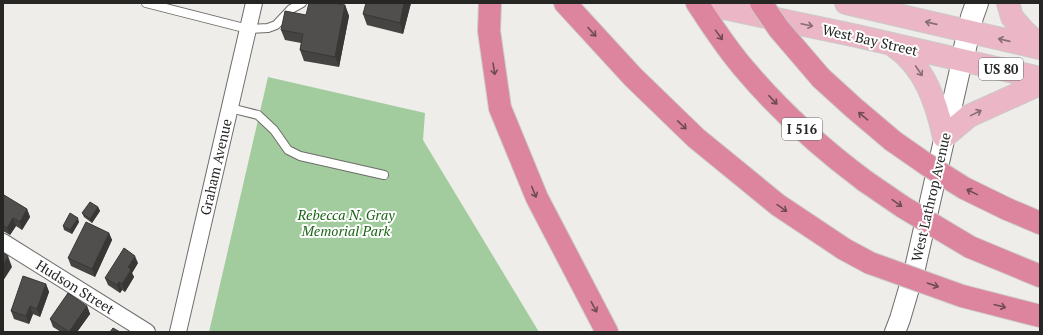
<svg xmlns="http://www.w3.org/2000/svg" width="1043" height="335" font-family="'PT Serif',serif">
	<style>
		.green { fill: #a2cc9d }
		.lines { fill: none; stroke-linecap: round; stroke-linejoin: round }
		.service-casing { stroke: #6e6d6b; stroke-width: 10 }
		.minor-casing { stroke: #6e6d6b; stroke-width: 18 }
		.tertiary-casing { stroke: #6e6d6b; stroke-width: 22 }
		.secondary-casing { stroke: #6e6d6b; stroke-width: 24 }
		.primary-casing { stroke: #cbcbcb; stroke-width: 24 }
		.motorway-casing { stroke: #cbcbcb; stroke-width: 24 }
		.service { stroke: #fff; stroke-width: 8 }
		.minor { stroke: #fff; stroke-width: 16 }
		.tertiary { stroke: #fff; stroke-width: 20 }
		.secondary { stroke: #fff; stroke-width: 22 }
		.primary { stroke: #ebb6c5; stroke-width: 22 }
		.motorway { stroke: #dd859e; stroke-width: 22 }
		.motorway-bridge-casing { stroke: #cbcbcb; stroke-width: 24; stroke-linecap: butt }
		.motorway-bridge { stroke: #dd859e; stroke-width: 22 }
		.wall { fill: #464442 }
		.shaded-wall { fill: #393736 }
		.building { fill: #514f4d; stroke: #393736 }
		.oneway { stroke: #886e75 }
		.oneway2 { stroke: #6f4c55 }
		.labels { text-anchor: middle; stroke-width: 4; stroke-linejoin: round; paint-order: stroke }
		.shield { fill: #fff; stroke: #676766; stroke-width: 1 }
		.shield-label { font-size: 13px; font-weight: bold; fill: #262625 }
		.street-label { font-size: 14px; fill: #262625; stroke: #fff }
		.park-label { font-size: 14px; font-style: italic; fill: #196513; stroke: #fff }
	</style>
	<rect width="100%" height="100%" fill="#eeedea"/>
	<!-- green -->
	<path class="green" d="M268,77L425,113L423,140L539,332H209Z"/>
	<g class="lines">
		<defs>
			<path id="service" d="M146,3L248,29L268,28L276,25L291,9L302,3
				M230,108L258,115L274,130L288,150L300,156L384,175"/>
			<path id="minor" d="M3,242L147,332
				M178,332L254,3"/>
			<path id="tertiary" d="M895,332L900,319L915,268L962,61"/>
			<path id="secondary" d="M962,61L972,17L977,3"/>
			<path id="primary" d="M700,3L857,36L1040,78
				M846,3L1040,48
				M1008,3L1012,17L1024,31L1040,45
				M894,46C925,67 936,102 944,137L969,116L1040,84"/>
			<path id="motorway" d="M490,3L489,31L500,108L537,198L607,332
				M565,3L633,77L696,138L778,205L844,249L870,263
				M697,3C712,26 728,51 747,72C782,113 822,149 865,181
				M821,78L854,108L893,141
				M1007,209L1040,223
				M970,247L1040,276
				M962,296L1040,316"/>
		</defs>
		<!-- service casing -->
		<use href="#service" class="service-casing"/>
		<!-- minor casing -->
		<use href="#minor" class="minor-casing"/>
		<!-- tertiary casing -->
		<use href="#tertiary" class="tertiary-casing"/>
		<!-- secondary casing -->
		<use href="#secondary" class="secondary-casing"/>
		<!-- primary casing -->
		<use href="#primary" class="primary-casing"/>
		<!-- motorway casing -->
		<use href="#motorway" class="motorway-casing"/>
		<!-- service -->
		<use href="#service" class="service"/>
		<!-- minor -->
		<use href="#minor" class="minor"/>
		<!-- tertiary -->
		<use href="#tertiary" class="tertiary"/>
		<!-- secondary -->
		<use href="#secondary" class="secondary"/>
		<!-- primary -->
		<use href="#primary" class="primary"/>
		<!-- motorway -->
		<use href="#motorway" class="motorway"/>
		<defs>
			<path id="motorway-bridge" d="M761,3L779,29L821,78
				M893,141L926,164L964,188L1007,209
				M865,181L903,207L970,247
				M870,263L962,296"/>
		</defs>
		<!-- motorway-bridge casing -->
		<use href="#motorway-bridge" class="motorway-bridge-casing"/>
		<!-- motorway-bridge -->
		<use href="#motorway-bridge" class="motorway-bridge"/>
	</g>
	<!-- wall -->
	<path class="wall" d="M411,3L403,34L367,25L363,14Z
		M345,5L349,16L339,67L304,61L300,50L301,43L285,40L281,30L306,15Z
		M3,197L27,209L30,217L22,230L16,226L10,235L3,231Z
		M98,207L100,211L92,223L84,217L82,213Z
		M79,222L72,234L64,230L63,226Z
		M109,233L112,240L95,277L71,266L68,258Z
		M138,263L132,273L134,277L125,292L122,290L120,293L108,285L105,278Z
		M46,284L49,292L40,317L33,314L29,324L14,319L11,311Z
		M87,306L90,314L77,332H61L53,327L50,319Z"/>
	<!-- shaded-wall -->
	<path class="shaded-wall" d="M404,3H411L403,34L400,23Z
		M345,5L349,16L339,67L335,57Z
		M98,207L100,211L92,223L90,219Z
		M27,209L30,217L22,230L20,222Z
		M13,218L16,226L10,235L7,228Z
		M78,218L79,222L72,234L70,230Z
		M109,233L112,240L95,277L92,269Z
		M8,256L12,267L3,281V265Z
		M135,256L138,263L132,273L134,277L125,292L122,284L128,267Z
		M119,282L122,290L120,293L117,285Z
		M46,284L49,292L40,317L37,309Z
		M30,306L33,314L29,324L26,316Z
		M87,306L90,314L77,332H69Z"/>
	<!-- building -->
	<path class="building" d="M309,3H334L345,5L335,57L300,50L303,34L281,30L285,11L306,15Z
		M366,3H404L400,23L363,14Z
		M4,195L27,209L20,222L13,218L7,228L3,225V197Z
		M90,202L98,207L90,219L82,213Z
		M70,213L78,218L70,230L63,226Z
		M86,222L109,233L92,269L68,258Z
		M124,248L135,256L128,267L131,270L122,284L119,282L117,285L105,278Z
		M3,253L8,256L3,265Z
		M23,276L46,284L37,309L30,306L26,316L11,311Z
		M68,293L87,306L69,332L50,319Z
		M113,328L120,332H110Z"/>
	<!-- one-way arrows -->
	<defs><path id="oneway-shaft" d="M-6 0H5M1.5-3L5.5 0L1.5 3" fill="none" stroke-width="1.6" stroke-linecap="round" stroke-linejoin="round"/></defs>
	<g class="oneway">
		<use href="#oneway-shaft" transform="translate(931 23) rotate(-167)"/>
		<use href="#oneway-shaft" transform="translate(807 25) rotate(12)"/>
		<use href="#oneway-shaft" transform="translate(1004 40) rotate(-167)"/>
		<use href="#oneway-shaft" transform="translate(919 71) rotate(56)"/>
		<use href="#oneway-shaft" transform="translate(976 113) rotate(-26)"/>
	</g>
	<g class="oneway2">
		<use href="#oneway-shaft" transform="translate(592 32) rotate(48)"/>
		<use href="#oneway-shaft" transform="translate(719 35) rotate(54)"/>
		<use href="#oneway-shaft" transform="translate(494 69) rotate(81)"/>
		<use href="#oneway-shaft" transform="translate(773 100) rotate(47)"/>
		<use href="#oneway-shaft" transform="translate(863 116) rotate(-140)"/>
		<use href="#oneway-shaft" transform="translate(682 125) rotate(44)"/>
		<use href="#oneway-shaft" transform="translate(534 192) rotate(68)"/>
		<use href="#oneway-shaft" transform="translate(972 192) rotate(-154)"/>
		<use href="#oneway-shaft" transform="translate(897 203) rotate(35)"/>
		<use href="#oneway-shaft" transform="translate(782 208) rotate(35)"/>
		<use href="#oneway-shaft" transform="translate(933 285) rotate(19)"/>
		<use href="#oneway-shaft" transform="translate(1000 306) rotate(15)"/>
		<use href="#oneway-shaft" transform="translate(594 307) rotate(62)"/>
	</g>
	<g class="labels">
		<!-- shield labels -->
		<g class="shield">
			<rect x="979" y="58" width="44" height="22" rx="3"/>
			<rect x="782" y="118" width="40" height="22" rx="3"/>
		</g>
		<g class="shield-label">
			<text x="1001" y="74">US 80</text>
			<text x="802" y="134">I 516</text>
		</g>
		<!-- street labels -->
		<g class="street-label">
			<text transform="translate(870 40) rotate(13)" y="5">West Bay Street</text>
			<text transform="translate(216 167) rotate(-77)" y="5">Graham Avenue</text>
			<text transform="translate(931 197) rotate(-77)" y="5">West Lathrop Avenue</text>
			<text transform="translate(75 287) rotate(32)" y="5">Hudson Street</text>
		</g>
		<!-- park labels -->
		<g class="park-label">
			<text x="346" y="220">Rebecca N. Gray<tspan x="346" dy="16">Memorial Park</tspan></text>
		</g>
	</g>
	<!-- border -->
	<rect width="1043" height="335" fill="none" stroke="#262625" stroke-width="8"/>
</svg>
